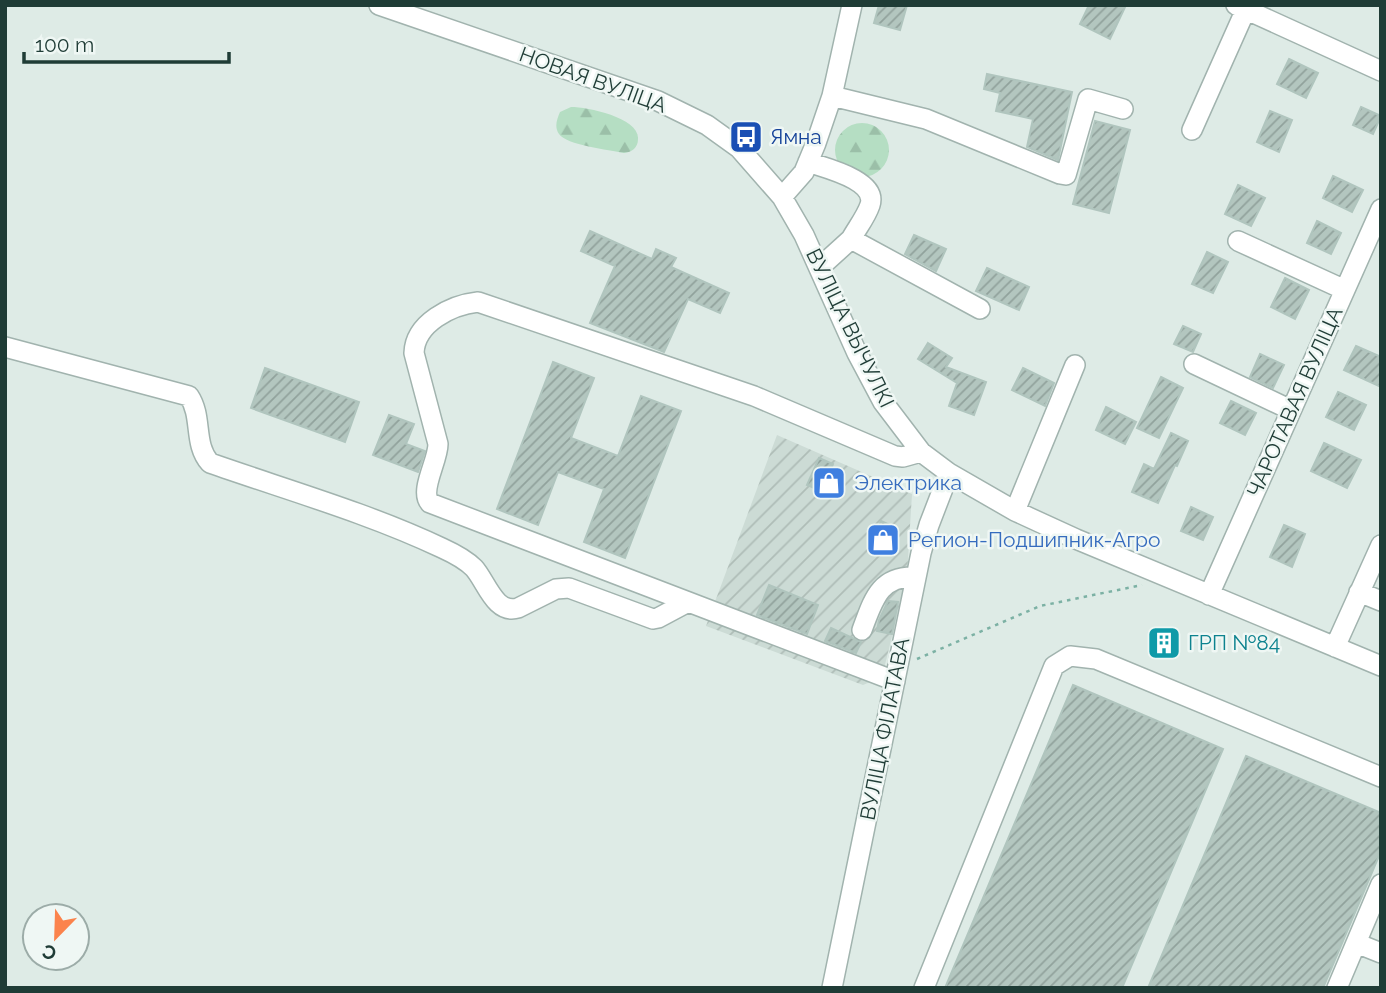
<svg xmlns="http://www.w3.org/2000/svg" width="1386" height="993" font-family="Raleway,sans-serif">
	<style>
		.industrial { fill: url(#industrial-furrows) }
		.forest { fill: url(#forest-firs) }
		.building { fill: url(#building-hatch); stroke: #b0c5be; stroke-width: 2 }
		.lines { fill: none; stroke-linecap: round; stroke-linejoin: round }
		.minor-casing { stroke: #a1b3ae; stroke-width: 22 }
		.path { stroke: #7cb1a4; stroke-width: 2.5; stroke-dasharray: 3.5 5; stroke-linecap: butt }
		.minor { stroke: #fff; stroke-width: 19 }
		.labels { text-anchor: middle; stroke-width: 5; stroke-linejoin: round; paint-order: stroke }
		.street-label { font-size: 21px; fill: #1f3c36; stroke: #eff7f4 }
		.transit-label { font-size: 21px; fill: #164399; stroke: #eff7f4; text-anchor: start }
		.shop-label { font-size: 21px; fill: #366cbe; stroke: #eff7f4; text-anchor: start }
		.culture-label { font-size: 21px; fill: #0d838f; stroke: #eff7f4; text-anchor: start }
	</style>
	<defs>
		<pattern id="industrial-furrows" width="10" height="10" patternUnits="userSpaceOnUse" patternTransform="scale(1.75)"><rect width="10" height="10" fill="#ccdbd5"/><path d="M-1 1l2-2M0 10L10 0M9 11l2-2" fill="none" stroke="#afbdb7"/></pattern>
		<pattern id="forest-firs" width="22" height="20" patternUnits="userSpaceOnUse" patternTransform="scale(1.75)"><rect width="22" height="20" fill="#b5dec3"/><path d="M5 1l3.5 6h-7zM16 11l3.5 6h-7z" fill="#9bbfa8"/></pattern>
		<pattern id="building-hatch" width="6" height="6" patternUnits="userSpaceOnUse" patternTransform="scale(1.75)"><rect width="6" height="6" fill="#b3c6bf"/><path d="M-1 1l2-2M0 6l6-6M5 7l2-2" fill="none" stroke="#91a29c"/></pattern>
	</defs>
	<rect width="100%" height="100%" fill="#deebe6"/>
	<!-- industrial -->
	<path class="industrial" d="M777,435L912,494L907,575L882,677L863,685L706,626Z"/>
	<!-- forest -->
	<path class="forest" d="M571,107C588,107 640,118 638,139C638,148 632,152 624,153C609,150 566,145 559,134C554,127 557,119 560,112Z
		M835 150a27 27 0 1 1 54 0a27 27 0 1 1-54 0Z"/>
	<!-- building -->
	<path class="building" d="M879,5H907L900,30L874,23Z
		M1089,5H1126L1110,39L1080,24Z
		M1289,59L1318,73L1306,98L1277,84Z
		M987,74L1072,92L1058,160L1027,147L1033,119L996,111L1000,93L984,89Z
		M1361,107L1381,116L1373,134L1353,125Z
		M1270,111L1292,120L1279,152L1257,142Z
		M1095,121L1130,130L1109,213L1073,204Z
		M1333,176L1363,190L1352,212L1323,198Z
		M1238,185L1265,198L1251,226L1225,214Z
		M1317,221L1341,233L1331,254L1307,243Z
		M590,231L652,259L656,249L676,258L671,267L729,293L720,313L688,299L664,352L590,323L615,266L581,251Z
		M914,235L946,249L936,271L905,254Z
		M1207,252L1228,262L1213,293L1192,284Z
		M987,268L1029,287L1019,310L976,291Z
		M1285,278L1309,290L1295,319L1271,307Z
		M1183,326L1201,334L1193,352L1174,344Z
		M928,343L952,358L946,367L986,382L974,415L949,406L957,383L918,359Z
		M1356,346L1381,357V387L1344,370Z
		M1260,354L1284,365L1273,388L1250,377Z
		M553,362L594,378L571,438L618,456L641,396L681,411L625,558L584,542L604,489L558,472L538,525L497,509Z
		M265,368L359,402L345,442L251,408Z
		M1023,368L1054,383L1045,406L1012,390Z
		M1161,377L1183,388L1159,438L1137,428Z
		M1338,392L1366,405L1354,430L1326,417Z
		M1231,401L1256,413L1245,435L1220,423Z
		M1106,407L1136,422L1125,444L1096,430Z
		M389,415L414,424L406,444L425,451L418,472L373,455Z
		M1171,433L1188,441L1177,466L1175,465L1158,503L1132,492L1144,464L1154,469Z
		M1324,443L1361,460L1347,488L1311,471Z
		M819,458L833,464L829,475L843,481L836,497L807,485Z
		M1191,507L1213,517L1203,540L1181,531Z
		M881,521L892,526L880,551L869,546Z
		M1284,525L1305,534L1292,567L1270,557Z
		M769,585L818,605L807,634L757,615Z
		M888,601L898,602L892,634L877,631L879,620Z
		M831,628L861,642L856,653L825,641Z
		M1073,685L1223,749L1122,988H945Z
		M1246,756L1381,813V851L1323,988H1148Z"/>
	<g class="lines">
		<defs>
			<path id="minor" d="M379,5L658,101L707,125L739,148L782,197L804,235L857,353L883,402L921,452L949,473L1015,511L1076,539L1381,666
				M1236,5L1381,71
				M832,96L926,119L1060,174L1066,175L1088,99L1123,109
				M1192,130L1246,9
				M808,162C825,168 878,180 870,205C866,217 857,228 851,239
				M782,197L804,172L816,143L832,96L852,5
				M1238,241L1345,290
				M819,268L851,239L980,309
				M5,347L189,396C203,417 193,444 210,463C287,490 368,513 442,548C453,553 465,559 474,568C486,581 495,615 518,608L556,589L569,588L653,619L658,618L688,602
				M1194,364L1291,410
				M1015,511L1075,365
				M1359,592L1381,601
				M1209,595L1381,209
				M862,630C873,601 879,575 916,577
				M1335,647L1381,545
				M895,681L430,503C419,491 438,461 438,444L414,353C415,323 451,305 478,302L754,396L895,456L903,457L921,452
				M1356,943L1381,953
				M832,988L921,553L929,525L949,473
				M924,988L1054,666L1070,656L1096,659L1381,777
				M1337,988L1381,884"/>
		</defs>
		<!-- minor casing -->
		<use href="#minor" class="minor-casing"/>
		<!-- path -->
		<path class="path" d="M917,659L1040,606L1142,585"/>
		<!-- minor -->
		<use href="#minor" class="minor"/>
	</g>
	<!-- icons -->
	<defs>
		<symbol id="bus-square" viewBox="-11 -11 22 22"><rect x="-9" y="-9" width="18" height="18" rx="4" fill="#1a4fb4" stroke="#eff7f4"/><path d="M-5-6H5V4H4V6H2V4H-2V6H-4V4H-5ZM-3.5-4V0h7V-4ZM-3.5 1.2v1.5H-2V1.2ZM2 1.2v1.5H3.5V1.2Z" fill="#fff"/></symbol>
		<symbol id="shop-square" viewBox="-11 -11 22 22"><rect x="-9" y="-9" width="18" height="18" rx="4" fill="#3f7fe0" stroke="#eff7f4"/><path d="M-5-2.5h2.3a2.7 3.5 0 0 1 5.4 0H5L5.5 6h-11ZM-1.5-2.5h3a1.5 2.3 0 0 0-3 0Z" fill="#fff"/></symbol>
		<symbol id="building-square" viewBox="-11 -11 22 22"><rect x="-9" y="-9" width="18" height="18" rx="4" fill="#0f9aa8" stroke="#eff7f4"/><path d="M-4-6H4V6H1V3H-1V6H-4ZM-2.5-4.3h1.7v1.8h-1.7ZM.8-4.3h1.7v1.8H.8ZM-2.5-1h1.7V.8h-1.7ZM.8-1h1.7V.8H.8Z" fill="#fff"/></symbol>
	</defs>
	<g fill-rule="evenodd">
		<use href="#bus-square" x="727" y="118" width="38" height="38"/>
		<use href="#shop-square" x="810" y="464" width="38" height="38"/>
		<use href="#shop-square" x="864" y="521" width="38" height="38"/>
		<use href="#building-square" x="1145" y="624" width="38" height="38"/>
	</g>
	<g class="labels">
		<!-- street labels -->
		<g class="street-label">
			<text transform="translate(593 80) rotate(20)" y="7">НОВАЯ ВУЛІЦА</text>
			<text transform="translate(850 328) rotate(64)" y="7">ВУЛІЦА ВЫЧУЛКІ</text>
			<text transform="translate(1295 402) rotate(-66)" y="7">ЧАРОТАВАЯ ВУЛІЦА</text>
			<text transform="translate(885 729) rotate(-79)" y="7">ВУЛІЦА ФІЛАТАВА</text>
		</g>
		<!-- transit labels -->
		<g class="transit-label">
			<text x="770" y="144">Ямна</text>
		</g>
		<!-- shop labels -->
		<g class="shop-label">
			<text x="854" y="490">Электрика</text>
			<text x="908" y="547">Регион-Подшипник-Агро</text>
		</g>
		<!-- culture labels -->
		<g class="culture-label">
			<text x="1188" y="650">ГРП №84</text>
		</g>
	</g>
	<!-- border -->
	<rect width="1386" height="993" fill="none" stroke="#1f3c36" stroke-width="14"/>
	<!-- north arrow -->
	<g transform="translate(56 937) rotate(203)"><circle r="33" fill="#eff7f4" stroke="#9caca8" stroke-width="2"/>
	<path d="M0-5L12 26L0 18L-12 26Z" fill="#fb834c"/>
	<text y="-10" font-size="19" font-weight="bold" text-anchor="middle" fill="#1f3c36">С</text>
	</g>
	<!-- scale -->
	<path d="M24 52v10h205v-10" fill="none" stroke="#1f3c36" stroke-width="3.5"/>
	<text x="35" y="52" font-size="21" fill="#1f3c36" stroke="#eff7f4" stroke-width="5" paint-order="stroke">100 m</text>
</svg>
